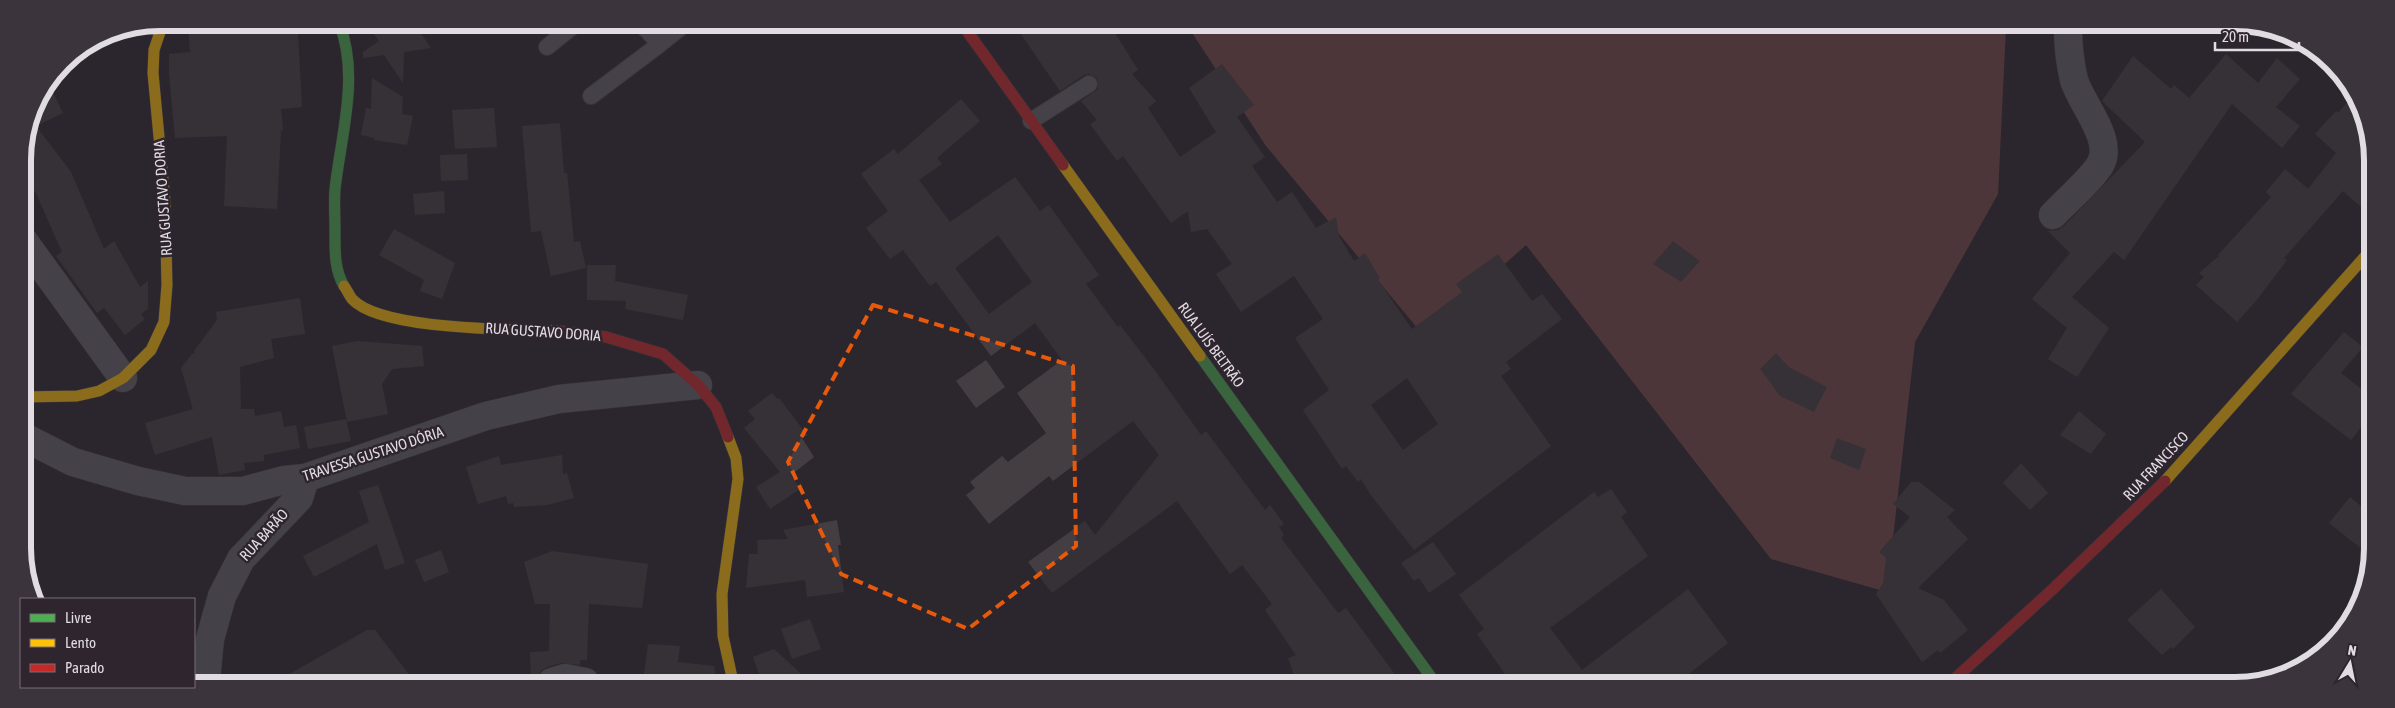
<svg xmlns="http://www.w3.org/2000/svg" width="2395" height="708" font-family="'Asap Condensed',sans-serif">
	<style>
		.forest { fill: #764b47 }
		.building { fill: #443e42; fill-rule: evenodd }
		.lines { fill: none; stroke-linecap: round; stroke-linejoin: round }
		.lane-casing { stroke: #484549; stroke-width: 18 }
		.street-casing { stroke: #484549; stroke-width: 29 }
		.fast-casing { stroke: #484549; stroke-width: 12 }
		.slow-casing { stroke: #484549; stroke-width: 12 }
		.jam-casing { stroke: #484549; stroke-width: 12 }
		.lane { stroke: #646269; stroke-width: 16 }
		.street { stroke: #646269; stroke-width: 28 }
		.fast { stroke: #4caf50; stroke-width: 11 }
		.slow { stroke: #ffc107; stroke-width: 11 }
		.jam { stroke: #c62828; stroke-width: 11 }
		.marked { fill: none; stroke: #e8590c; stroke-width: 4; stroke-dasharray: 10 6; stroke-linejoin: round }
		.labels { text-anchor: middle; stroke-width: 5; stroke-linejoin: round; paint-order: stroke }
		.street-label { font-size: 15px; fill: #e1dbe2; stroke: #2e252f }
		.rim { fill: none; stroke: #e1dbe2; stroke-width: 6 }
	</style>
	<rect width="100%" height="100%" fill="#2c272d"/>
	<!-- forest -->
	<path class="forest" d="M1187,25L1650,26L1657,28L1747,26L2006,27L1998,194L1915,342L1887,592L1771,559L1526,245L1424,336L1266,146Z"/>
	<!-- building -->
	<path class="building" d="M188,23H279L298,34L302,107L281,109L283,130H281L277,209L224,206L227,136L175,138L169,73V54L190,52Z
		M366,23H414L431,48L404,52L403,83L384,55L363,58V52L379,41Z
		M1014,24L1110,25L1138,70L1132,74L1156,101L1148,108L1180,157L1216,132L1189,88L1222,64L1254,105L1237,117L1265,157L1252,166L1277,202L1292,192L1316,228L1336,217L1339,236L1354,261L1365,253L1380,278L1378,280L1412,329L1462,292L1456,284L1498,254L1532,301L1542,294L1562,319L1506,362L1511,369L1501,376L1551,446L1414,550L1370,494L1361,479L1358,482L1346,466L1342,469L1303,410L1329,390L1295,338L1323,319L1294,276L1241,312L1216,274L1232,264L1207,229L1191,232L1188,211L1171,223L1123,156L1117,161L1090,124L1097,120L1081,101L1098,89L1097,78L1089,74L1084,75L1060,91ZM1407,378L1438,424L1403,450L1371,405Z
		M2226,54L2258,83L2277,58L2300,79L2276,107L2300,126L2282,148L2232,104L2124,260L2114,252L2072,297L2109,328L2077,377L2048,359L2067,328L2032,299L2070,253L2048,231L2058,230L2064,226L2145,142L2102,101L2133,56L2171,89L2174,85L2189,98Z
		M372,78L403,97L402,114L413,116L407,145L374,140V138L361,135L366,108L371,109Z
		M49,84L63,113L36,126L71,172L104,249L114,241L140,287L148,281V309L141,314L145,319L125,335L104,308L97,313L56,256L62,252L35,191L23,200V152L33,107Z
		M2352,97L2370,134V215L2343,191L2284,258L2287,260L2256,301L2237,322L2196,285L2204,277L2199,273L2219,256L2218,255L2271,197L2266,192L2285,169L2308,189L2336,153L2315,134L2336,111L2338,113Z
		M961,99L980,121L937,158L942,164L919,180L950,222L1015,177L1040,211L1049,205L1099,275L1086,284L1118,327L1120,325L1153,368L1201,435L1206,431L1265,510L1270,505L1284,524L1279,527L1284,535L1281,538L1338,613L1346,608L1394,673L1379,683H1297L1288,658L1296,655L1265,610L1272,604L1242,565L1230,574L1177,501L1052,593L1028,562L1085,521L1095,535L1159,455L1133,421L1053,481L1049,476L989,524L966,495L975,488L970,482L1002,456L1008,462L1046,433L1017,393L1062,360L1035,323L991,356L936,282L930,286L903,250L890,259L866,228L888,211L861,174L894,149L898,154ZM998,235L1032,282L989,314L955,268Z
		M494,108L497,147L455,149L452,110Z
		M560,123L564,173H567L574,242L580,241L586,268L551,276L541,231L531,232L522,126Z
		M467,154L468,180L441,181L440,155Z
		M444,191L445,213L415,215L413,194Z
		M394,229L455,263L442,299L420,291L424,280L379,255Z
		M1673,241L1700,261L1681,282L1653,264Z
		M587,265H616L615,281L688,295L683,320L625,309L626,301L587,300Z
		M300,298L305,334L271,339L274,358L240,367L241,409H254L255,416L281,411L284,427L296,425L300,448L264,455V461L244,463L245,470L219,475L212,437L155,455L145,423L193,409L181,368L192,354L195,353L194,351L217,320L216,312Z
		M2344,332L2363,347L2341,373L2369,395V417L2351,440L2291,394Z
		M357,341L422,346L424,366L392,369L382,384L388,414L347,422L332,346Z
		M1776,353L1789,367L1827,387L1814,412L1780,396L1760,369Z
		M986,360L1005,387L976,408L956,381Z
		M772,393L777,399L779,398L807,435L802,438L814,457L791,475L800,489L770,509L756,487L780,472L744,428L755,419L748,411Z
		M2079,411L2106,434L2091,454L2060,435Z
		M346,419L351,441L308,449L304,427Z
		M1837,438L1866,449L1859,470L1830,458Z
		M562,455L563,474L567,473L574,498L547,505L514,507L513,503L508,504L506,496L478,504L466,467L499,456L501,465Z
		M2021,463L2048,493L2030,510L2003,483Z
		M1911,482H1919L1955,510L1947,517L1968,539L1918,588L1944,600L1968,630L1940,653L1938,650L1922,662L1876,594L1883,583L1886,558L1879,552L1910,517L1893,504Z
		M378,485L405,563L385,570L377,544L314,577L303,556L369,522L359,491Z
		M1611,489L1627,512L1621,517L1648,556L1550,628L1582,670L1688,589L1728,643L1676,684H1512L1477,634L1484,629L1459,595L1594,492L1598,497Z
		M2350,497L2368,512V554L2329,523Z
		M837,520L841,545H838L844,592L807,597L805,580L746,588L749,554H758L757,540L788,539L783,530Z
		M1433,542L1456,574L1429,593L1419,578L1414,581L1401,563Z
		M441,550L449,572L424,582L415,560Z
		M552,551L648,564L642,608L589,604L587,660H580V665L561,663L547,667L541,671L538,677L531,678L530,652L549,651L550,604H535L524,562Z
		M2161,589L2195,627L2173,649L2171,647L2162,655L2127,620Z
		M810,619L821,649L792,659L781,629Z
		M367,630H375L414,681H277Z
		M648,644L680,646L678,662L714,666L717,682H643Z
		M774,649L810,682H762L753,657Z"/>
	<g class="lines">
		<defs>
			<path id="lane" d="M641,24L660,44L685,24
				M547,47L577,23
				M591,96L660,44
				M1031,121L1089,84"/>
			<path id="street" d="M2053,215C2066,201 2090,181 2100,165C2115,140 2081,104 2074,80C2070,63 2068,44 2068,27
				M23,240L123,378
				M24,437L73,462L138,481L185,491H243L284,480L305,478L486,416L559,399L698,385
				M206,681L210,639L222,596L241,559L299,498L305,478
				M552,682L565,678L585,682"/>
			<path id="fast" d="M339,23C360,75 341,135 335,189C334,202 335,217 335,231C335,249 334,269 344,286
				M1200,356L1436,684"/>
			<path id="slow" d="M1063,165L1200,356
				M344,286C347,290 349,295 352,299C381,331 516,329 560,331
				M24,397L77,396L99,391L123,378L151,350L164,322L167,285L165,201L153,73L154,50L163,23
				M728,437L736,458L738,479L722,594L723,636L733,682
				M2165,481L2369,252"/>
			<path id="jam" d="M962,24L1063,165
				M560,331L606,337L663,354L698,385L716,407L728,437
				M1948,685L2054,588L2165,481"/>
		</defs>
		<!-- lane casing -->
		<use href="#lane" class="lane-casing"/>
		<!-- street casing -->
		<use href="#street" class="street-casing"/>
		<!-- fast casing -->
		<use href="#fast" class="fast-casing"/>
		<!-- slow casing -->
		<use href="#slow" class="slow-casing"/>
		<!-- jam casing -->
		<use href="#jam" class="jam-casing"/>
		<!-- lane -->
		<use href="#lane" class="lane"/>
		<!-- street -->
		<use href="#street" class="street"/>
		<!-- fast -->
		<use href="#fast" class="fast"/>
		<!-- slow -->
		<use href="#slow" class="slow"/>
		<!-- jam -->
		<use href="#jam" class="jam"/>
	</g>
	<!-- marked area -->
	<path d="M0 0H2395V708H0ZM873,305L1073,366L1076,546L968,629L841,574L788,462Z" fill="#2c272d" fill-opacity=".55" fill-rule="evenodd"/>
	<path class="marked" d="M873,305L1073,366L1076,546L968,629L841,574L788,462Z"/>
	<g class="labels">
		<!-- street labels -->
		<g class="street-label">
			<text transform="translate(163 198) rotate(-94)" y="5">RUA GUSTAVO DORIA</text>
			<text transform="translate(543 332) rotate(4)" y="5">RUA GUSTAVO DORIA</text>
			<text transform="translate(1211 345) rotate(54)" y="5">RUA LUÍS BELTRÃO</text>
			<text transform="translate(373 454) rotate(-18)" y="5">TRAVESSA GUSTAVO DÓRIA</text>
			<text transform="translate(2156 466) rotate(-47)" y="5">RUA FRANCISCO</text>
			<text transform="translate(264 535) rotate(-48)" y="5">RUA BARÃO</text>
		</g>
	</g>
	<!-- crop -->
	<path d="M0 0H2395V708H0ZM160 31H2235A129 129 0 0 1 2364 160V548A129 129 0 0 1 2235 677H160A129 129 0 0 1 31 548V160A129 129 0 0 1 160 31Z" fill="#3c343d" fill-rule="evenodd"/>
	<path class="rim" d="M160 31H2235A129 129 0 0 1 2364 160V548A129 129 0 0 1 2235 677H160A129 129 0 0 1 31 548V160A129 129 0 0 1 160 31Z"/>
	<!-- legend -->
	<rect x="20" y="598" width="175" height="90" fill="#2e252f" stroke="#766e77"/>
	<rect x="30" y="614" width="25" height="8" fill="#4caf50" stroke="#766e77"/>
	<text x="65" y="623" font-size="15" fill="#e1dbe2">Livre</text>
	<rect x="30" y="639" width="25" height="8" fill="#ffc107" stroke="#766e77"/>
	<text x="65" y="648" font-size="15" fill="#e1dbe2">Lento</text>
	<rect x="30" y="664" width="25" height="8" fill="#c62828" stroke="#766e77"/>
	<text x="65" y="673" font-size="15" fill="#e1dbe2">Parado</text>
	<!-- north arrow -->
	<g transform="translate(2350 663) rotate(10)" stroke="#2e252f" stroke-width="4" paint-order="stroke">
	<path d="M0-4L9 19L0 12L-9 19Z" fill="#e1dbe2"/>
	<text y="-8" font-size="14" font-weight="bold" text-anchor="middle" fill="#e1dbe2">N</text>
	</g>
	<!-- scale -->
	<path d="M2215 42v8h84v-8" fill="none" stroke="#e1dbe2" stroke-width="2.5"/>
	<text x="2222" y="42" font-size="15" fill="#e1dbe2" stroke="#2e252f" stroke-width="4" paint-order="stroke">20 m</text>
</svg>
